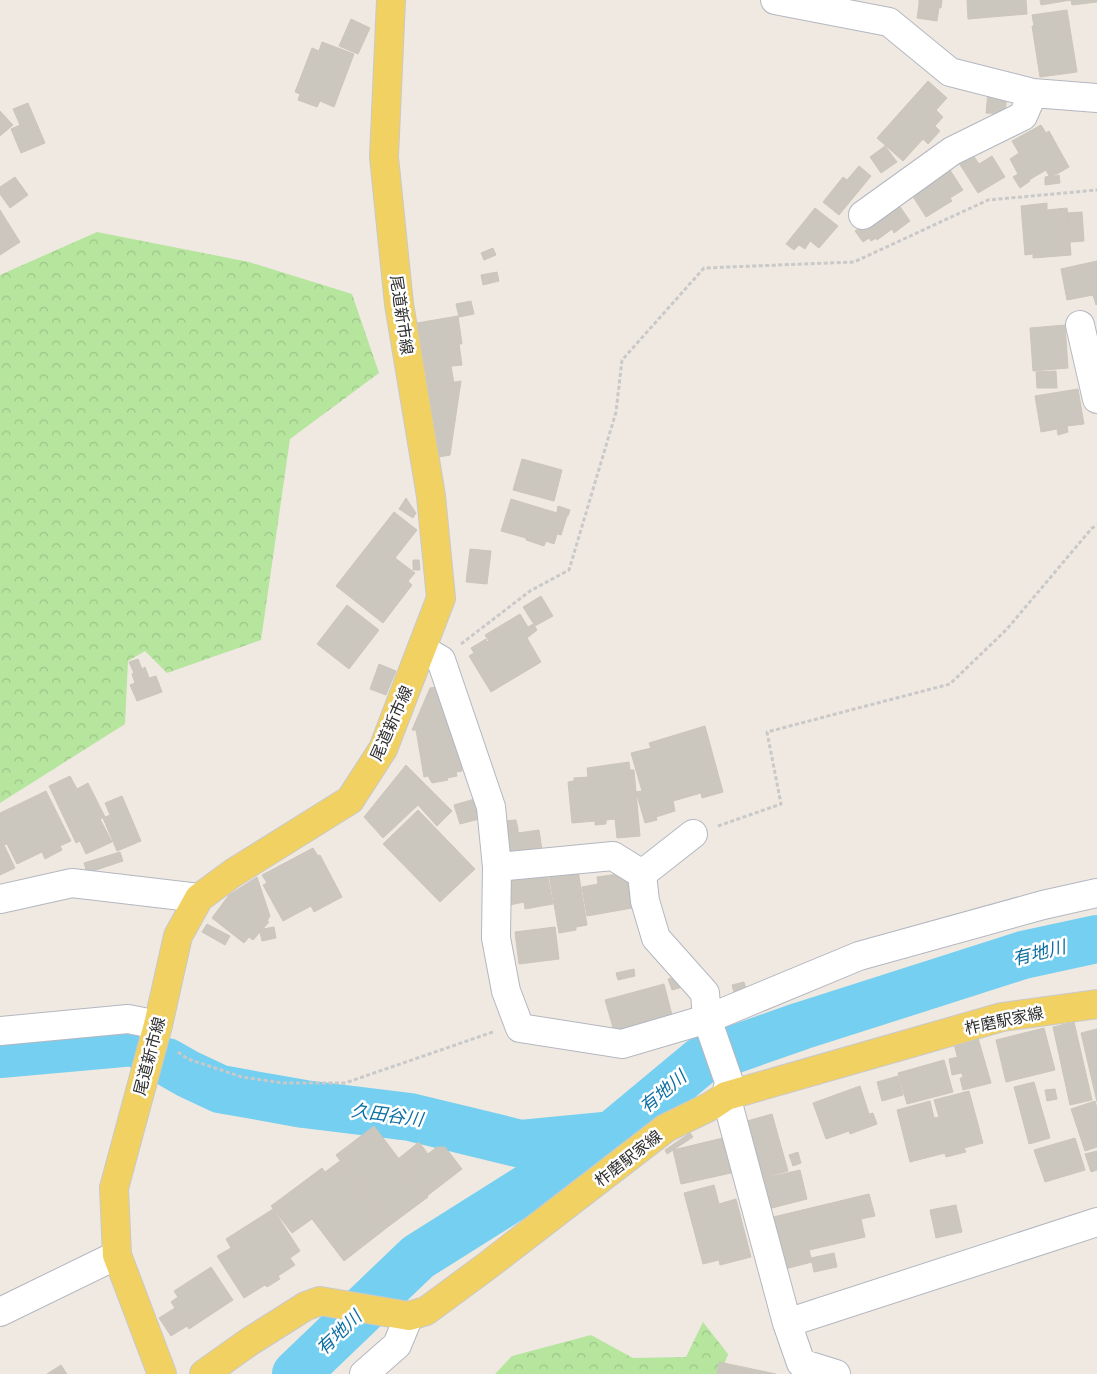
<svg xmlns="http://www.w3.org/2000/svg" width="1097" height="1374" font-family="Arial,'Noto Sans JP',sans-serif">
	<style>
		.forest { fill: url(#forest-crowns) }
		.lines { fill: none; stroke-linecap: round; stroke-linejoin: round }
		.river { stroke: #75cff0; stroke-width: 48 }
		.building { fill: #cbc7bf; stroke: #cbc5ba }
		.minor-casing { stroke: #b4b7c1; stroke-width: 30 }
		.major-casing { stroke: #c9c9c9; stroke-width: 30 }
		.path { stroke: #c9c9c9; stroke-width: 3; stroke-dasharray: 4 2.5; stroke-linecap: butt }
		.minor { stroke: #fff; stroke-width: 28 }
		.major { stroke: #f2d163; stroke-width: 28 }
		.labels { text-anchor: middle; stroke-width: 5; stroke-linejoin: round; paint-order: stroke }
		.street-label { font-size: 16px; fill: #2e2e2e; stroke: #fff }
		.water-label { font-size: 18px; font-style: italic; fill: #0d6fa3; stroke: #fff }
	</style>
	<defs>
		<pattern id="forest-crowns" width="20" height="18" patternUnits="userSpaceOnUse" patternTransform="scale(1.25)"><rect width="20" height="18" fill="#b6e59e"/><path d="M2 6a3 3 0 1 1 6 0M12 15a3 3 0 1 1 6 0" fill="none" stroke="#9dc588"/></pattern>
	</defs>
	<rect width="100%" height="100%" fill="#efe9e1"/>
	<!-- forest -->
	<path class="forest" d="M97,232L249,262L352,294L379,373L290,439L261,640L167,673L145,651L128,661L125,724L0,803V275Z
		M703,1322L728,1354L721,1374H495L512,1356L591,1335L633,1358L686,1357Z"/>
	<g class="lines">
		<!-- river -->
		<path class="river" d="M0,1054L134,1042L141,1046
			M167,1062L188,1074L220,1089L304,1104L410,1117L521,1144L604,1136
			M296,1374L418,1257L612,1135L701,1061L801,1026L1023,955L1097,939"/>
	</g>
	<!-- building -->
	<path class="building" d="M919,0H942L941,8L919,4Z
		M967,0H1026L1027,14L968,19Z
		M1040,0H1097V2L1072,5L1071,0L1041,5Z
		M919,4L939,7L937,21L917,18Z
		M1067,10L1077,72L1040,77L1032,26H1034L1032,15Z
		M351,19L370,28L358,54L339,46Z
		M322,42L354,54L334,107L320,101L317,107L298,100L300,94L295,92L312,48L319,51Z
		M928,81L947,98L936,110L943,117L935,126L940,131L928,144L923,139L903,161L877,138Z
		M988,92L1007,93L1005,114L986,113Z
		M28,103L45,143L21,153L11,129L20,125L13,109Z
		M0,111L13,125L0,136Z
		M1041,125L1046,133L1049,131L1069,167L1050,178L1046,170L1029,180L1030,181L1020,188L1013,177L1018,174L1010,159L1019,153L1012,141Z
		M885,146L897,162L881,173L870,157Z
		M973,155L979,164L992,156L1005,177L978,193L959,163Z
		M859,166L871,176L839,215L823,202L843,177L847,180Z
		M948,167L963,190L950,198L952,201L926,217L910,192Z
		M1059,175L1060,183L1045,185V177L1050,176V178Z
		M15,177L28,195L10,208L0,194V187Z
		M896,201L910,221L894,233L892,229L877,240L876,238L871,241L869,238L863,242L855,231Z
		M1047,203V210L1067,208L1071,255L1033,258V254L1025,255L1021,206Z
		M815,208L838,226L819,248L810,241L805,249L799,245L794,250L786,244Z
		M0,210L20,242L0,255Z
		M1082,212L1084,241L1070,242L1067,213Z
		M493,248L496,255L484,260L481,253Z
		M1097,261V304L1096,305L1093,295L1067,300L1061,269Z
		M497,272L499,281L483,285L481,275Z
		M471,301L474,314L459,317L456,304Z
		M458,316L462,344H459L462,365L451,366L454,383L428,387L417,323Z
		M1065,325L1068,368L1033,371L1030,328Z
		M1056,371L1057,388H1037L1036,372Z
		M461,381L450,455L439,457L428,387Z
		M1078,389L1084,424L1067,426L1068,432L1058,435L1057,429L1041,432L1035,396Z
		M522,459L562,470L554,501L513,490Z
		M406,498L416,513L413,518L399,509Z
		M511,499L567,516L561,535L557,534L554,544L546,541L544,546L526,540V538L501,531Z
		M558,506L570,510L568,516L557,512Z
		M394,512L417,530L395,558L415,573L408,581L412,585L383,623L336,586Z
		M470,549L491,551L487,584L466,582Z
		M413,560H419L420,570H413Z
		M541,596L553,616L535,626L523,607Z
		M347,605L379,630L349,669L317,644Z
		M520,614L528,627L533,624L537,630L527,638L541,662L491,692L469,656L474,653L471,648L486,639L487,642L489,641L485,635Z
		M138,659L142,669L145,667L149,678L156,676L162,692L137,701L130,685L135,683L132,674L134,673L129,662Z
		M379,664L396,671L386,695L370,689Z
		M442,686L452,715L462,771L456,772L457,776L447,778L448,780L432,783L428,776L424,777L416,730H412L430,688Z
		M705,726L723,792L702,798L701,793L673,801L675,811L656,817L657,820L645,823L636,792L642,791L631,753L651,748L649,743Z
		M629,762L630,770H634L640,836L617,838L615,819L606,820V824L595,825V821L572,823L568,782L574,781V778L588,777L587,768Z
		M406,765L452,811L437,826L418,805L383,838L364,817Z
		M70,776L77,789L88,783L105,817L100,819L112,842L86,854L80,841L76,843L49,786Z
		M46,791L71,841L60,846L62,850L45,859L42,852L17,864L7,844L4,845L15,868L0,875V813Z
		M122,796L141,841L117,851L103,818L110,815L105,803Z
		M478,798L483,818L460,824L454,805Z
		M418,810L475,869L440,902L383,844Z
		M516,820L518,829L503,831L502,821Z
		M518,829V833L539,830L543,857H507L503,831Z
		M313,848L318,856L320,855L342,897L314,912L311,906L283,921L263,885L267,883L262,875Z
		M120,852L123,861L87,873L84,863Z
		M577,864L587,925L576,927V930L559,933L548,869Z
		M546,868L553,904L525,909L524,902L505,906L500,879Z
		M626,873L632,908L587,916L582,887L598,884L597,877Z
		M257,877L270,916L267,921L269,922L253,940L249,937L244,943L212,918L229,895Z
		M207,924L230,936L225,945L202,932Z
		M274,927L276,938L262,941L260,932L263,929Z
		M555,927L559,959L519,964L515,932Z
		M634,969L635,976L618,980L616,973Z
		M676,977L686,986L672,990L668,979Z
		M744,982L746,989L734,992L732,985Z
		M664,984L672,1015L614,1031L605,1000Z
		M1074,1022L1092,1100L1070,1105L1053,1027Z
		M1044,1028L1055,1070L1006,1082L996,1040Z
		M1097,1029V1102L1081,1033Z
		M978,1038L991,1083L963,1090L960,1078H963L954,1044Z
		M958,1057L961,1073L952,1075L949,1059Z
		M944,1060L953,1092L907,1104L898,1073Z
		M898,1076L903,1095L882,1101L877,1082Z
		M1034,1082L1050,1138L1029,1144L1014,1087Z
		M860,1086L869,1114L873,1113L877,1124L850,1134L849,1131L826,1139L813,1103Z
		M1055,1089L1057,1099L1047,1101L1045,1090Z
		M969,1091L983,1143L964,1148L966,1152L946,1157L945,1153L910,1162L897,1110L930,1101L934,1118L939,1117L934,1100Z
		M1095,1101L1097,1108V1147L1085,1151L1071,1109Z
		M772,1114L788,1171L756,1180L740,1123Z
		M374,1126L428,1197L389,1226L336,1155Z
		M690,1133L693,1137L667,1154L665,1150Z
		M723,1138L731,1173L681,1184L673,1150Z
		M1075,1138L1085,1170L1045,1182L1034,1150Z
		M419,1142L428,1154L437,1147H445L462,1169L427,1196L398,1159Z
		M1097,1151V1170L1091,1172L1085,1154Z
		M798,1152L801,1163L793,1166L789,1155Z
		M340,1161L389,1226L344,1261L312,1219L292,1233L271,1206L322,1168L325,1172Z
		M800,1170L807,1199L768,1209L761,1179Z
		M714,1185L719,1204L736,1199L751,1257L720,1265L719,1260L703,1264L684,1193Z
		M869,1194L875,1216L861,1219L865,1237L809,1250L812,1262L777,1271L765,1219Z
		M956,1205L962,1232L936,1238L930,1210Z
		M273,1209L300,1251L290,1258L295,1265L278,1276L280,1279L267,1287L265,1285L244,1298L217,1256L231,1248L226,1239Z
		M834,1253L837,1267L814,1272L811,1258Z
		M211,1267L233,1300L189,1329L171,1302L178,1297L174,1291Z
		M175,1308L187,1326L171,1336L159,1318Z
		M719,1362L776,1374H717Z
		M61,1365L67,1374H47Z"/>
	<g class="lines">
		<defs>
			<path id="minor" d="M775,0L889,22L950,72L1033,93L1097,98
				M863,215L952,151L1023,116L1033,93
				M1080,325L1097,399
				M422,649L441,660L491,807L497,867L496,938L506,991L520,1028L622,1044L707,1019L859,956L1043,905L1097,893
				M693,834L642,874L645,901L656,938L705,993L707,1019L729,1082L726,1096L787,1323L801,1363L836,1374
				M497,867L613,856L642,874
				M0,899L72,883L199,898
				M0,1031L128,1019L158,1025
				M0,1312L117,1255
				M787,1323L1097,1222
				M364,1374L397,1345L409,1316"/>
			<path id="major" d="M162,1374L117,1255L114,1188L158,1025L178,936L199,898L233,873L350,800L383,749L441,598L431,496L399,304L384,157L391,0
				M204,1374L249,1342L306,1306L320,1301L409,1316L426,1311L487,1266L666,1128L711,1106L726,1096L1002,1017L1097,1004"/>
		</defs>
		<!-- minor casing -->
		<use href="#minor" class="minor-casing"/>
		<!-- major casing -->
		<use href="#major" class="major-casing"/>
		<!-- path -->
		<path class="path" d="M461,644L530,591L569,570L616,412L622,360L704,268L854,262L988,200L1097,190
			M718,826L781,804L767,732L950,684L1007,629L1092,528L1097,525
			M178,1052L188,1059L242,1077L283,1083H345L493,1032"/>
		<!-- minor -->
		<use href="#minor" class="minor"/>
		<!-- major -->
		<use href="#major" class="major"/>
	</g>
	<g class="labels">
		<!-- street labels -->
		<g class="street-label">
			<text transform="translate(402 315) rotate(82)" y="6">尾道新市線</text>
			<text transform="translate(391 723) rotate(-66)" y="6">尾道新市線</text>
			<text transform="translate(1004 1020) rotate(-12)" y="6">柞磨駅家線</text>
			<text transform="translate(149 1056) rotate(-75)" y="6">尾道新市線</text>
			<text transform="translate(628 1158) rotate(-38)" y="6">柞磨駅家線</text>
		</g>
		<!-- water labels -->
		<g class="water-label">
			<text transform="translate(1039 953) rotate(-14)" y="6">有地川</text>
			<text transform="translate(663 1092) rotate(-40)" y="6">有地川</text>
			<text transform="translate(387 1115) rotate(8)" y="6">久田谷川</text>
			<text transform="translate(339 1333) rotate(-44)" y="6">有地川</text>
		</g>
	</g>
</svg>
